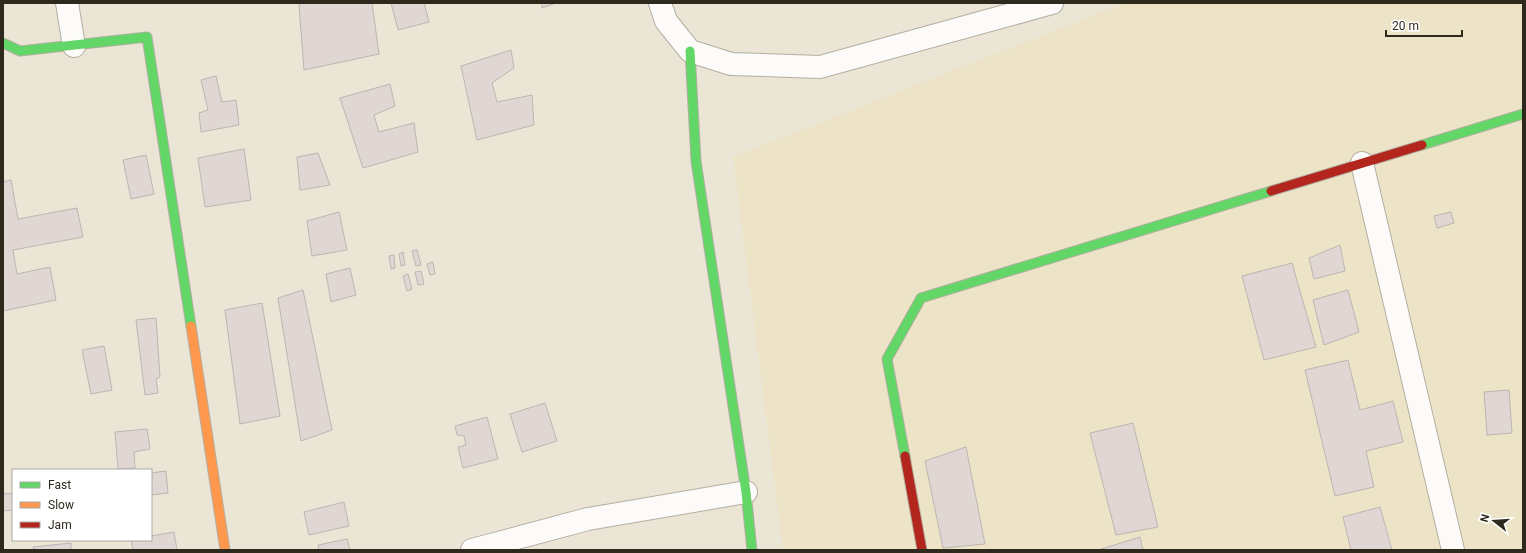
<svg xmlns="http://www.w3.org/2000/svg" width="1526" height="553" font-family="Roboto,sans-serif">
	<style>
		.built { fill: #ede3c7 }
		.building { fill: #e0d6d4; stroke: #bdb5b1 }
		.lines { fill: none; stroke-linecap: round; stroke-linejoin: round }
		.street-casing { stroke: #b3afa2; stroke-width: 24 }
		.fast-casing { stroke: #b3afa2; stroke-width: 11 }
		.slow-casing { stroke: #b3afa2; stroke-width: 11 }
		.jam-casing { stroke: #b3afa2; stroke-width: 11 }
		.street { stroke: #fcfbf9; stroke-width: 22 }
		.fast { stroke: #63d668; stroke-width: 9 }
		.slow { stroke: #ff974d; stroke-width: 9 }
		.jam { stroke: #b3261e; stroke-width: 9 }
	</style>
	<rect width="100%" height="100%" fill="#ebe5d5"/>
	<!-- built -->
	<path class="built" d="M1125,3H1523V550H783L733,157Z"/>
	<!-- building -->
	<path class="building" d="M303,3H372L379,54L304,70L299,5Z
		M391,3H424L429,22L398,30Z
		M542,3H556L542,8Z
		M511,50L514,68L492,83L497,102L532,95L534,125L477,140L461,66Z
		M216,76L222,102L236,100L239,125L201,132L199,113L208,110L201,80Z
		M390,84L395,106L374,115L379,132L414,123L418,152L363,168L340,98Z
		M244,149L251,200L205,207L198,158Z
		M318,153L330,185L300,190L297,157Z
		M146,155L154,194L131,199L123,160Z
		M11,180L18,219L77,208L83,237L13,250L17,274L50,267L56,300L3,311V182Z
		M339,212L347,250L312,256L307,221Z
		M1451,212L1454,223L1437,228L1434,216Z
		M1340,245L1345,271L1314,279L1309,258Z
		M417,250L421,265L416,266L412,251Z
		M403,252L405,265L401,266L399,254Z
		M394,255L395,268L391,269L389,256Z
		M433,262L435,274L430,275L427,264Z
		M1292,263L1316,347L1264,360L1242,276Z
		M350,268L356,295L331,302L326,274Z
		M421,271L424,284L418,285L415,272Z
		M408,274L412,289L407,291L403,276Z
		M303,290L332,430L301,441L278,298Z
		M1348,290L1359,332L1324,345L1313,300Z
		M262,303L280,416L240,424L225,310Z
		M156,318L160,377L156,379L158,393L145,395L136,320Z
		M104,346L112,390L91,394L82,350Z
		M1348,360L1360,410L1393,401L1403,442L1366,451L1374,487L1335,496L1305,370Z
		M1509,390L1512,433L1487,435L1484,392Z
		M545,403L557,441L522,452L510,414Z
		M487,417L498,459L463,468L458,447L466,445L464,436L457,435L455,426Z
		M1133,423L1158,527L1116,535L1090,433Z
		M147,429L150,449L134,452L135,468L118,469L115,432Z
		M966,447L985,544L943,548L925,461Z
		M166,471L168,493L151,495V473Z
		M12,493L13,510L3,511V494Z
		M344,502L349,526L309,535L304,512Z
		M1380,507L1392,550H1351L1343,517Z
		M174,532L177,550H133L131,540H151V536Z
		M1140,537L1143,550H1098Z
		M347,539L350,550H319L318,545Z
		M71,543V550H34L33,547Z"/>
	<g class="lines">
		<defs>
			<path id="street" d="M67,3L74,46
				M660,3L666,21L690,51L731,64L820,67L1052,3
				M1362,163L1453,550
				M472,550L588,519L746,492"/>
			<path id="fast" d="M3,43L20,51L147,37L191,326
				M690,51L696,161L746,492L752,550
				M1422,145L1523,114
				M905,456L887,359L921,298L1271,191"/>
			<path id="slow" d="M191,326L225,550"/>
			<path id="jam" d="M1271,191L1422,145
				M905,456L922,550"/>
		</defs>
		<!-- street casing -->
		<use href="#street" class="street-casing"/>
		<!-- fast casing -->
		<use href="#fast" class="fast-casing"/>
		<!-- slow casing -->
		<use href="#slow" class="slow-casing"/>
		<!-- jam casing -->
		<use href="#jam" class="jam-casing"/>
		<!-- street -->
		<use href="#street" class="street"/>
		<!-- fast -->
		<use href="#fast" class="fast"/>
		<!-- slow -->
		<use href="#slow" class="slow"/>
		<!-- jam -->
		<use href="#jam" class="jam"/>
	</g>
	<!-- border -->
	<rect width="1526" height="553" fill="none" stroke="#2d291d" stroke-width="8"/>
	<!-- legend -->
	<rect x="12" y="469" width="140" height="72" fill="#ffffff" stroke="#aba9a5"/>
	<rect x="20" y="482" width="20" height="6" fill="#63d668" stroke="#aba9a5"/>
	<text x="48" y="489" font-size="12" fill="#2d291d">Fast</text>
	<rect x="20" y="502" width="20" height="6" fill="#ff974d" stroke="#aba9a5"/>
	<text x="48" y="509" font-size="12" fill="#2d291d">Slow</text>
	<rect x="20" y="522" width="20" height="6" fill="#b3261e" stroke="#aba9a5"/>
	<text x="48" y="529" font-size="12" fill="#2d291d">Jam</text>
	<!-- north arrow -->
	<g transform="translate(1494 521) rotate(287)" stroke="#ffffff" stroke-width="3" paint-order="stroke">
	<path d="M0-3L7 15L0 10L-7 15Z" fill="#2d291d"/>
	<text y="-6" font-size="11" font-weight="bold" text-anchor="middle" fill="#2d291d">N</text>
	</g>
	<!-- scale -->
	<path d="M1386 30v6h76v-6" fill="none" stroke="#2d291d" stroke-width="2"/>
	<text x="1392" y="30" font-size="12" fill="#2d291d" stroke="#ffffff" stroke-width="3" paint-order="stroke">20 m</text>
</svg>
